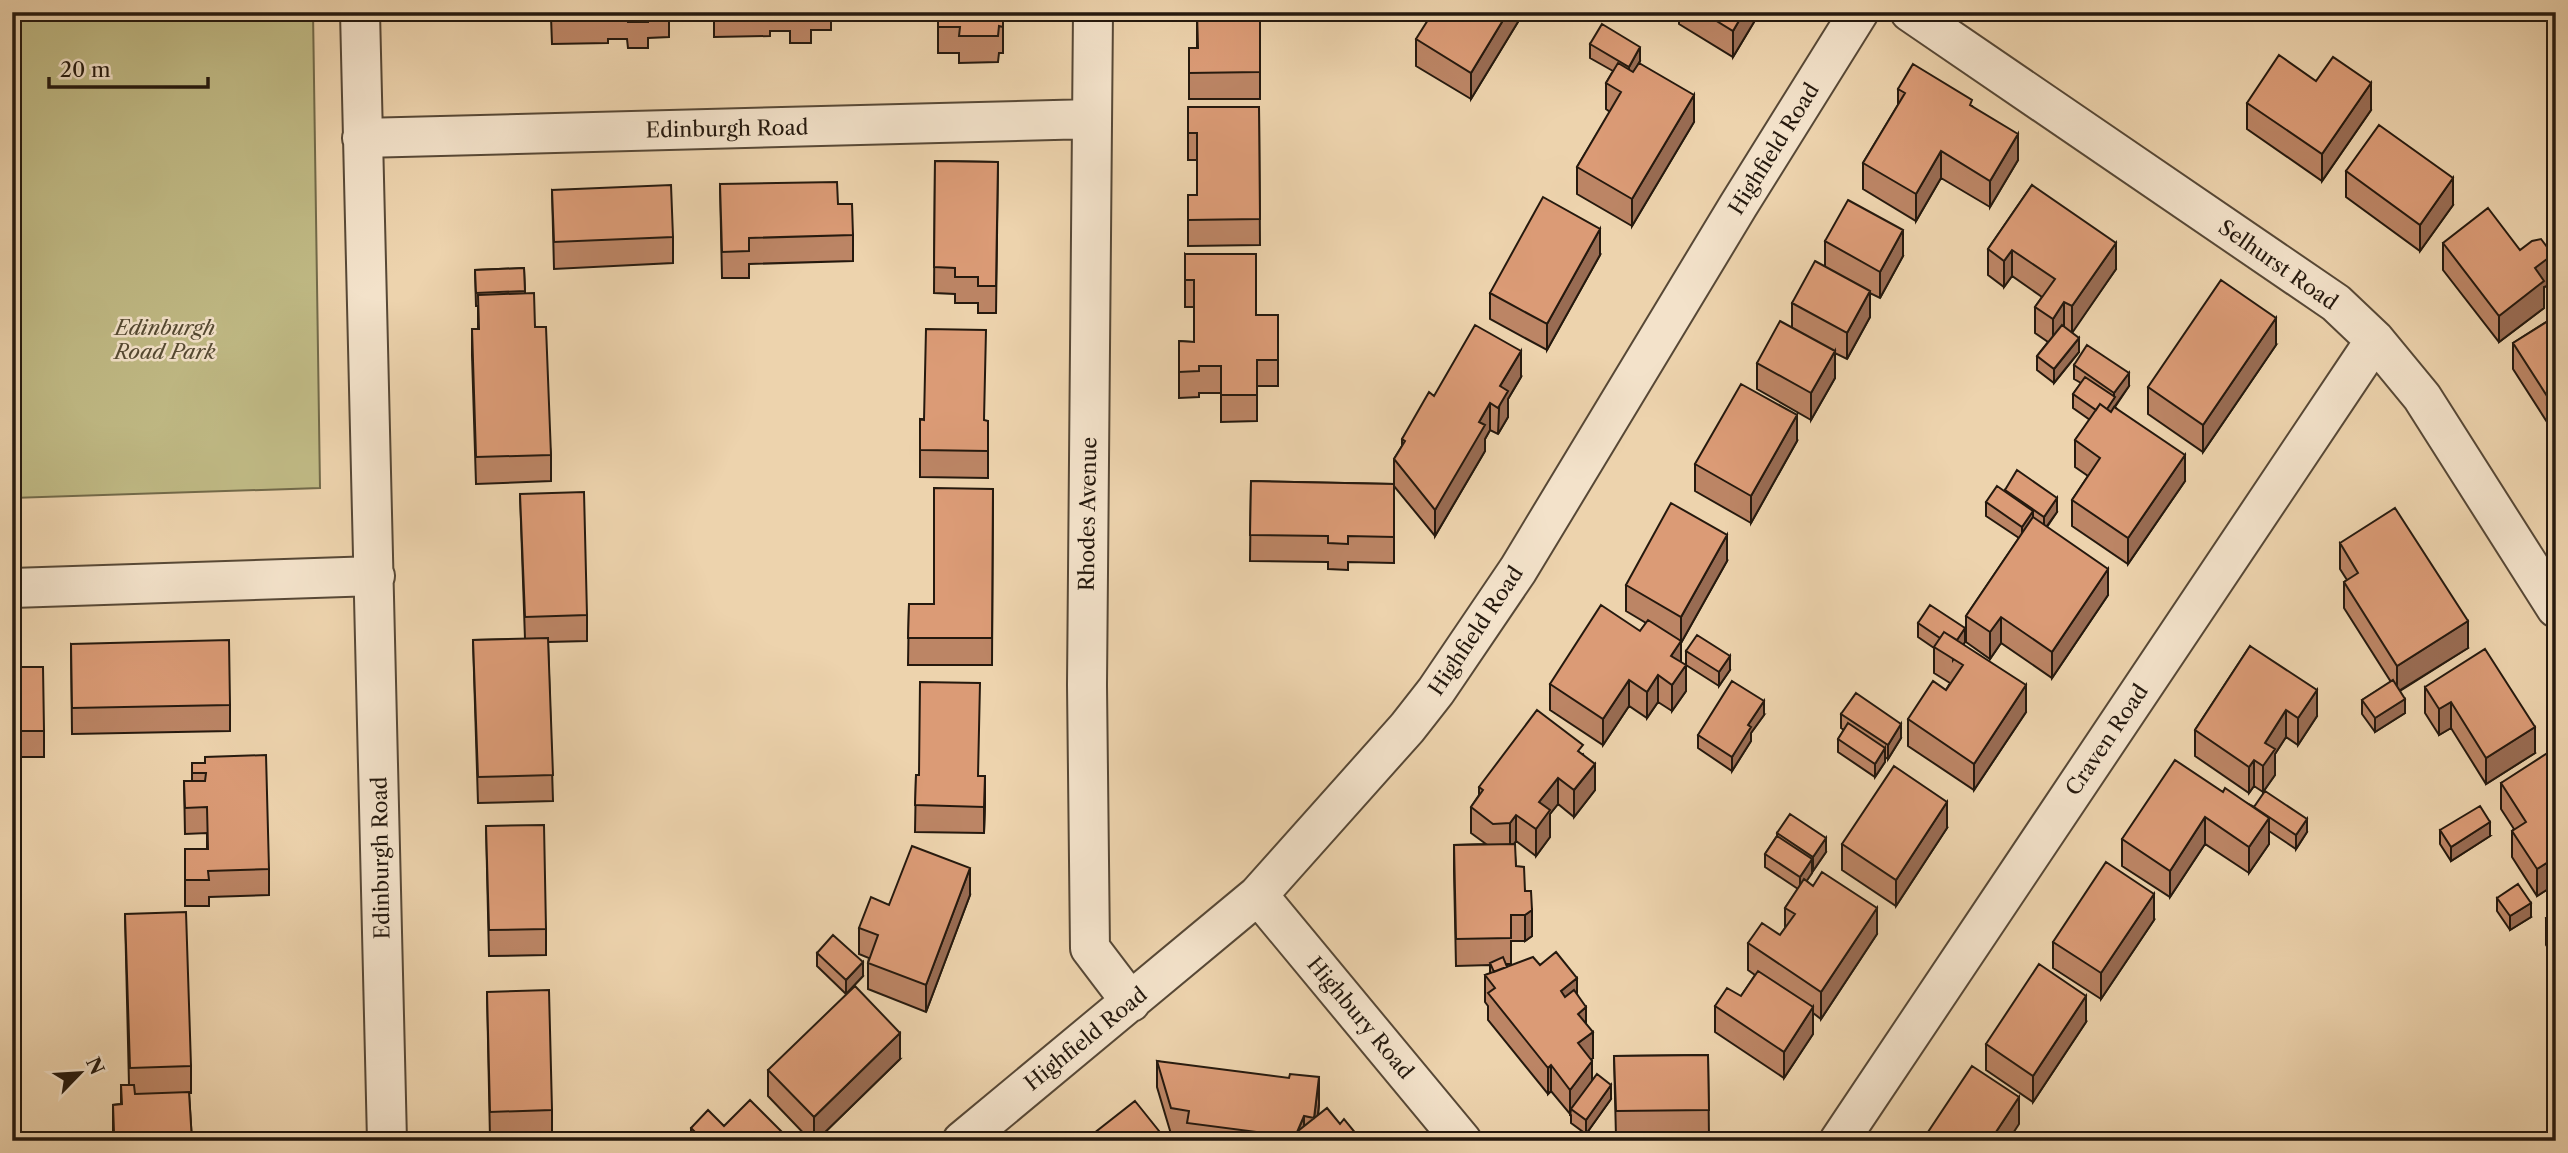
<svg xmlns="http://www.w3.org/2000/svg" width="2568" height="1153" font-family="'Libre Caslon Text',serif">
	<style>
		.green { fill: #c0ba85; stroke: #726a4a; stroke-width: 2 }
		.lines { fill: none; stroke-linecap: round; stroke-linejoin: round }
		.street-casing { stroke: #574836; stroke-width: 42 }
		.street { stroke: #f3e2ca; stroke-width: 38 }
		.wall { fill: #bc8565; stroke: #25190e; stroke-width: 2 }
		.shaded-wall { fill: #996c53; stroke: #25190e; stroke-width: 2 }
		.building { fill: #db9b76; stroke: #25190e; stroke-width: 2 }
		.labels { text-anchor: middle; stroke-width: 5; stroke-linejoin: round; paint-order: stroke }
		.street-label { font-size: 21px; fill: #25190e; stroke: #f3e2ca }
		.park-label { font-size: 21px; font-style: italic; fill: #544932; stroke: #f3e2ca }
	</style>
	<rect width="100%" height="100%" fill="#edd3ad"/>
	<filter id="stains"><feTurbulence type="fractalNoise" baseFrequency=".00286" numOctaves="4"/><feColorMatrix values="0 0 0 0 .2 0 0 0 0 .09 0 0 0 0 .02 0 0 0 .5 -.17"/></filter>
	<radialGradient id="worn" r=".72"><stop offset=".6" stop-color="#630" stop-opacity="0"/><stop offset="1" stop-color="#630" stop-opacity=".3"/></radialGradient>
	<!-- green -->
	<path class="green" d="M12,12H313L320,488L12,498Z"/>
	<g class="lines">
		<defs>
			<path id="street" d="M360,12L387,1141
				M1093,12L1087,685L1090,948L1131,1002
				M1910,12L2336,303L2375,340L2422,397L2556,608
				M362,138L1092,119
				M12,588L375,576
				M1258,895L1462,1141
				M962,1141L1258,895L1407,728L1436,691L1518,570L1738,206L1859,12
				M1839,1141L2375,340"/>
		</defs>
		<!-- street casing -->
		<use href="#street" class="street-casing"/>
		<!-- street -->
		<use href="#street" class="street"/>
	</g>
	<!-- wall -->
	<path class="wall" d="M506,12H669V37L648,38V48H628L627,39H608V43L552,44L551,17L506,18Z
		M714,12H831V30H811V43H790V31H770V36L714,37Z
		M938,12H1003V53H999L998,62L959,63V53H938Z
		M1188,12H1260V99H1189V48H1197V13Z
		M1524,12L1471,99L1416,66V39Z
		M1679,12H1760L1733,57L1679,24Z
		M2079,12H2092L2088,18Z
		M1590,44L1640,61L1639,63L1694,122L1632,226L1577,194V167L1610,112L1606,109V83L1613,71L1590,58Z
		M2316,81L2371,110L2322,181L2247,129V103Z
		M1898,89L1972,106L2018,160L1990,207L1941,178L1916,221L1863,189V163L1898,105Z
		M1188,107H1259L1260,245L1188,246V195H1197V160H1188Z
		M935,161L998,162L996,313H978V303H955V294L934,293Z
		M2346,171L2453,205L2420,251L2346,197Z
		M720,184L838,204L853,235V261L749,264V278H722Z
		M2032,185L2116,269L2072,332L2079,352L2054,383L2037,370V356L2048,342L2035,333V307L2042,297L2012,276L2004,287L1988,275V249Z
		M552,190L673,237V263L554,269Z
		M1825,241L1903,256L1880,298L1870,293V317L1847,359L1835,353V378L1811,420L1757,389V363L1792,327V303L1825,266Z
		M2443,243L2520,250L2550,277L2547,286L2544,287V308L2499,342L2443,270Z
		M1185,254L1256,315H1278V386H1257V421L1221,422V393H1199V397L1179,398V341L1194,342V307H1185Z
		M1600,255L1547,350L1490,319V293Z
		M524,268L525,293L535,327L551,455V481L476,484L472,355V329H478V306H476L475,270Z
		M2556,316V436L2513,369V343Z
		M2276,345L2203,452L2148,414V387Z
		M2074,365L2129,386L2115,407L2185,481L2128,564L2072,526V500L2088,476L2075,467V440L2090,420L2073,408V394L2081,383L2074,379Z
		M1521,377L1508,399V417L1498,434L1490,430L1485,439V451L1435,536L1394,486V563L1348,562V570L1328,569V562L1250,561L1251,481L1394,484V459L1402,446V439L1434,396Z
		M920,419L988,421V478L920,477Z
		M1797,441L1751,523L1695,491V464Z
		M993,489L992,665H908L909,604H934Z
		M2005,490L2057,512L2047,527L2108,595L2052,678L2001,643L1990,659L1966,642V616L2019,538L1986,516V502L2005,491Z
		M520,494L587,615V641L548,642L553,801L478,803L473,640L525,639Z
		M2340,543L2468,648L2400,691L2405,713L2375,732L2362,714V700L2391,682L2344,608V582L2347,580L2340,569Z
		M1727,561L1681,643V662L1686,691L1672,711L1658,702L1647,718L1629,706L1603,745L1550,710V684L1640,631L1646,623L1626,611V585Z
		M1918,623L1965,642L1963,644L2026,712L1974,790L1908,746V719L1946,690L1950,683L1934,673V648L1918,637Z
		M71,644L230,705V731L72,734Z
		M2250,646L2317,716L2298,745L2286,737L2275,754V775L2263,792L2254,786L2249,793L2195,756V730Z
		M1686,651L1730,670L1719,686L1686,665Z
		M12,667L44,731V757H12Z
		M2425,687L2535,753L2486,784L2451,728L2439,735L2425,713Z
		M1841,714L1901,738L1888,759L1885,757V762L1875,777L1838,752V739L1844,730L1841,728Z
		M1764,715L1751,733V741L1732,771L1698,748V735Z
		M1583,754L1595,790L1574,817L1558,804L1550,814V837L1536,856L1516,841L1514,844L1516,866L1525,891L1532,936L1525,941H1511V964H1506L1507,967L1540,965L1577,994L1586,1024L1593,1058L1591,1059L1592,1081L1611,1099L1586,1134L1571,1123V1115L1551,1091L1548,1094L1488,1020V1006L1485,1002V975L1490,974V965L1456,966L1454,871V845L1486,844L1471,833V807L1479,795V787Z
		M2556,762V884L2537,896L2512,857V831L2514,829L2501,809V783Z
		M192,763H205L269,869V895L209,897V906H185V849H207V833L185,834L184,781H192Z
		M916,775L979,776L985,802L984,833L915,832Z
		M2223,792L2307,832L2296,849L2269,831V844L2249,873L2205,844L2170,897L2122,866V839Z
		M486,826L546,929V955L489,956Z
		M1947,828L1896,906L1842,870V844Z
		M2440,830L2490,836L2451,861L2440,844Z
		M1777,833L1826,852L1813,871L1812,870V873L1806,881L1877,934L1821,1019L1813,1013V1034L1784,1078L1715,1032V1006L1741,996L1755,975L1748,970V943L1780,935L1785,928V908L1798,889L1765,867V854L1777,836Z
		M970,895L926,1012L868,989V963L869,958L859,954V928L889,905Z
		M2497,898L2531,917L2510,930L2497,911Z
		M2556,912V960L2546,945V918Z
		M125,914L191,1066V1093H189L192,1141H113V1105L121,1104V1085H129Z
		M2154,920L2101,999L2053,968V942Z
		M817,953L863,976L846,994L817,966Z
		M487,992L552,1110V1137L490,1138Z
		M2086,1022L2033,1102L1986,1070V1044Z
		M1708,1055L1709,1137H1616L1614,1056Z
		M900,1059L816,1141H811L768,1096V1070Z
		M1157,1061L1319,1104L1318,1116L1340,1124L1362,1141H1187V1137L1171,1134L1157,1087Z
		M724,1126L785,1141H691V1128Z"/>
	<!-- shaded-wall -->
	<path class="shaded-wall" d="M1508,12H1524L1471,99V73Z
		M1744,12H1760L1733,57V31Z
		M1640,47V61L1629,81V67Z
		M2371,83V110L2322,181V154Z
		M1694,95V122L1632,226V199Z
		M2018,134V160L1990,207V181Z
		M1941,151V178L1916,221V194Z
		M2453,178V205L2420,251V225Z
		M1600,229V255L1547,350V324Z
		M1903,230V256L1880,298V272Z
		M2116,243V269L2072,333V306Z
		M2012,250V276L2004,287V261Z
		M2550,251V277L2547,286L2544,287V308L2499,342V316L2535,268Z
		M1870,291V317L1847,359V333Z
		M2064,302V328L2053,345V319Z
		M2276,318V345L2203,452V425Z
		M2079,338V352L2054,383V369Z
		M1521,351V377L1508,399V417L1498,434L1500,386Z
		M1835,351V378L1811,420V393Z
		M2129,373V386L2115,406V411L2102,415L2114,398V393Z
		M1490,403V430L1485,439V451L1435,536V510L1479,422Z
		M1797,415V441L1751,523V496Z
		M2185,455V481L2128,564V538Z
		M2057,498V512L2044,530V517Z
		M2033,511V525L2022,540V527Z
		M1727,535V561L1681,643V617Z
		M2108,569V595L2052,678V652Z
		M2001,617V643L1990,659V632Z
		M2468,621V648L2397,692V666Z
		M1965,628V642L1953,660V646Z
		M1681,641V667L1671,656Z
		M1730,656V670L1719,686V672Z
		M1686,665V691L1672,711V685Z
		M1658,675V702L1647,718V692Z
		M1629,680V706L1603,745V719Z
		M2026,685V712L1974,790V764Z
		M2317,690V716L2298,745V718Z
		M2405,699V713L2375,732V718Z
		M1764,701V715L1751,733V741L1732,771V757L1748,725Z
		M2451,702V728L2439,735V709Z
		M2286,710V737L2275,754V775L2263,792V766L2265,743Z
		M1901,724V738L1888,759V745Z
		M2535,727V753L2486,784V758Z
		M1885,748V762L1875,777V764Z
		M2254,760V786L2249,793V767Z
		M1595,764V790L1574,817V790Z
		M985,776V802L984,833V807Z
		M1558,778V804L1550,814V837L1536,856V829L1539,802Z
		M1947,802V828L1896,906V880Z
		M1516,815V841L1510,849V823Z
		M2205,817V844L2170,897V871Z
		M2269,818V844L2249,873V847Z
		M2307,819V832L2296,849V835Z
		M2490,822V836L2451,861V847Z
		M1826,838V852L1813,871V857Z
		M2556,857V884L2537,896V869Z
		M1812,859V873L1800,891V877Z
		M970,868V895L926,1012V985Z
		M2154,894V920L2101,999V973Z
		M2531,903V917L2510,930V916Z
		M1877,908V934L1821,1019V992Z
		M1532,910V936L1525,941V915Z
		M863,962V976L846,994V980Z
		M1577,978V1004L1561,1017V991Z
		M2086,996V1022L2033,1102V1076Z
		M1586,1007V1033L1578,1014Z
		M1813,1007V1034L1784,1078V1052Z
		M1593,1032V1058L1578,1070V1043Z
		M900,1033V1059L816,1141H814V1117Z
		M1592,1061V1087L1571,1109L1570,1116V1090Z
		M1551,1065V1091L1548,1094V1068Z
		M1319,1077V1104L1315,1141L1314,1118Z
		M1611,1085V1099L1586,1134V1120Z
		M2019,1097V1124L2008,1141H1990Z
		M1304,1116V1138L1298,1131V1141H1295V1137Z"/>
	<!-- building -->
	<path class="building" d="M552,12H648V22H628L627,12L607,13L608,16L552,18Z
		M790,12H811V17H790Z
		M938,12H1003V27L999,26L998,36H959L960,27H938Z
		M1197,12H1260V72L1189,73V48H1198Z
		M1433,12H1508L1471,73L1416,39Z
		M1702,12H1744L1733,31Z
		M1602,24L1640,47L1629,67L1590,44Z
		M2279,55L2316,81L2333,57L2371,83L2322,154L2247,103Z
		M1618,63L1633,72L1639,63L1694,95L1632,199L1577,167L1621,92L1606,83Z
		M1913,64L1972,100L1970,105L2018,134L1990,181L1941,151L1916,194L1863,163L1905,93L1898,89Z
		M1188,107H1259L1260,219L1188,220V195H1197V133H1188Z
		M2379,125L2453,178L2420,225L2346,171Z
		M935,161L998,162L996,286H978V277H955V268L934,267Z
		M837,182L838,204H852L853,235L749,238V251L722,252L720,184Z
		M671,185L673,237L554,242L552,190Z
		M2032,185L2116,243L2072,306L2064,302L2053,319L2035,307L2055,279L2012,250L2004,261L1988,249Z
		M1543,197L1600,229L1547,324L1490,293Z
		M1848,200L1903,230L1880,272L1825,241Z
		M2488,208L2520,250L2532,241L2541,239L2550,251L2547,259L2535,268L2544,281L2499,316L2443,243Z
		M1185,254H1256V315H1278V360H1257V395H1221V366H1199V371L1179,372V341L1194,342V280H1185Z
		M1815,261L1870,291L1847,333L1792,303Z
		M524,268L525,291L476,293L475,270Z
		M2221,280L2276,318L2203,425L2148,387Z
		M534,293L535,327H546L551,455L476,457L472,329H479L478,295Z
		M2556,316V410L2513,343Z
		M1780,321L1835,351L1811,393L1757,363Z
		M1475,325L1521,351L1500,386L1508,391L1498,408L1490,403L1479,422L1485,425L1435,510L1394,459L1405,441L1402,439L1429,392L1434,396Z
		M2062,325L2079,338L2054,369L2037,356Z
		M926,329L986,330L984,420L988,421V451L920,450V419L924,420Z
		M2087,345L2129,373L2114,393L2074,365Z
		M2085,377L2115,397L2107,409L2100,404L2096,410L2073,394Z
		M1741,384L1797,415L1751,496L1695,464Z
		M2100,404L2111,412L2114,407L2185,455L2128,538L2072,500L2100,458L2075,440Z
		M2017,470L2057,498L2044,517L2005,490Z
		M1251,481L1394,484V537L1348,536V544L1328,543V536L1250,535Z
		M1997,486L2033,511L2022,527L1986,502Z
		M934,488L993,489L992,638H908L909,604H934Z
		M584,492L587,615L525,617L520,494Z
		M1671,503L1727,535L1681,617L1626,585Z
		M2395,508L2468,621L2397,666L2344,582L2358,573L2340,543Z
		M2033,517L2108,569L2052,652L2001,617L1990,632L1966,616Z
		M1601,605L1640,631L1648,620L1681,641L1671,656L1686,665L1672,685L1658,675L1647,692L1629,680L1603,719L1550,684Z
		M1930,605L1965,628L1957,640L1944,632L1940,638L1918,623Z
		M1944,632L2026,685L1974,764L1908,719L1933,681L1946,690L1963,665L1934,647Z
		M1697,635L1730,656L1719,672L1686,651Z
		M548,638L553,775L478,777L473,640Z
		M229,640L230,705L72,708L71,644Z
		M2250,646L2317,690L2298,718L2286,710L2265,743L2275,749L2263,766L2254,760L2249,767L2195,730Z
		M2485,649L2535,727L2486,758L2451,702L2439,709L2425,687Z
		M12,667H43L44,731H12Z
		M2393,680L2405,699L2375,718L2362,700Z
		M1732,681L1764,701L1748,725L1751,727L1732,757L1698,735Z
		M920,682L980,683L978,776H985L984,807L915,805L916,775H919Z
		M1856,693L1901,724L1888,745L1841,714Z
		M1537,710L1583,745L1578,751L1595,764L1574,790L1558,778L1539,802L1550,810L1536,829L1516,815L1510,823L1493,824L1471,807L1483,790L1479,787Z
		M1848,723L1885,748L1875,764L1838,739Z
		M2549,752L2556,762V857L2537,869L2512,831L2526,822L2501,783Z
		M266,755L269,869L208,871L209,880H185V849H208L207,807L185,808L184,781H205L206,773H192V763H205V757Z
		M2175,760L2223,792L2225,788L2269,818L2249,847L2205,817L2170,871L2122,839Z
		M1894,766L1947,802L1896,880L1842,844Z
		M2265,791L2307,819L2296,835L2254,807Z
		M2480,806L2490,822L2451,847L2440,830Z
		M1790,814L1826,838L1813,857L1777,833Z
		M544,825L546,929L489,930L486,826Z
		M1777,836L1812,859L1800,877L1765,854Z
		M1515,844L1516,866L1524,867L1525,891H1531L1532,910L1525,915H1511V938L1456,939L1454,845Z
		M912,846L970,868L926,985L868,963L878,935L859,928L871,897L889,905Z
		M2106,862L2154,894L2101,973L2053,942Z
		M1822,872L1877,908L1821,992L1748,943L1762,923L1780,935L1795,914L1785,908L1804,879L1813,886Z
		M2518,884L2531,903L2510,916L2497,898Z
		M186,912L191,1066L130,1068L125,914Z
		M2556,912V934L2546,918Z
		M833,935L863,962L846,980L817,953Z
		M1556,952L1577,978L1561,991L1565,997L1574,990L1586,1007L1578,1014L1593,1032L1578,1043L1592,1061L1570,1090L1551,1065L1548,1068L1488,993L1495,988L1485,975L1533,957L1540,965Z
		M1503,957L1507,967L1494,972L1490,963Z
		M2039,964L2086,996L2033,1076L1986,1044Z
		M1758,971L1813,1007L1784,1052L1715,1006L1727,988L1741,996Z
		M855,986L900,1033L814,1117L768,1070Z
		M549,990L552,1110L490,1112L487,992Z
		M1708,1055L1709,1110L1616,1111L1614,1056Z
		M1157,1061L1289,1078L1290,1074L1319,1077L1314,1118L1304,1116L1295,1137L1187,1123L1189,1111L1171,1108Z
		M1972,1066L2019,1097L1990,1141H1922Z
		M1597,1074L1611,1085L1586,1120L1571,1109Z
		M121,1085H134L135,1094L189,1092L192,1141H133L132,1132L114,1133L113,1105L122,1104Z
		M750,1100L785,1135L779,1141H704L691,1128L708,1110L724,1126Z
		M1135,1101L1167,1141H1084Z
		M1327,1108L1340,1124L1344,1119L1362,1141H1306L1298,1131Z"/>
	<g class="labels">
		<!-- street labels -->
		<g class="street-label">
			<text transform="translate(727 129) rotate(-1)" y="7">Edinburgh Road</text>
			<text transform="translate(1774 149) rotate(-58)" y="7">Highfield Road</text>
			<text transform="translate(2278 265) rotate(35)" y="7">Selhurst Road</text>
			<text transform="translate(1088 514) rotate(-89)" y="7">Rhodes Avenue</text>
			<text transform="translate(1476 631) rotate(-56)" y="7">Highfield Road</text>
			<text transform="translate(2107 740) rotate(-56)" y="7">Craven Road</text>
			<text transform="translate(381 858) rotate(-91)" y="7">Edinburgh Road</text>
			<text transform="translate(1360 1018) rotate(50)" y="7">Highbury Road</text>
			<text transform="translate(1086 1039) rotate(-39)" y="7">Highfield Road</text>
		</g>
		<!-- park labels -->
		<g class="park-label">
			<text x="165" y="335">Edinburgh<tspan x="165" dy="24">Road Park</tspan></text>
		</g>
	</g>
	<!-- margin -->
	<rect width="2568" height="1153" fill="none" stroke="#edd3ad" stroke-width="42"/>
	<rect x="14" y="14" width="2540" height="1125" fill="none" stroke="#25190e" stroke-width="3.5"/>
	<rect x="21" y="21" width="2526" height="1111" fill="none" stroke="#25190e" stroke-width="2"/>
	<!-- north arrow -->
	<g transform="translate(80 1073) rotate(65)" stroke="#f3e2ca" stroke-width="5" paint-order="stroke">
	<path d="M0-5L12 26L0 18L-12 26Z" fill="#25190e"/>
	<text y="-10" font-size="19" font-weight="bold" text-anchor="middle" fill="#25190e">N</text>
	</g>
	<!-- scale -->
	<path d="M49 77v10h159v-10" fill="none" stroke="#25190e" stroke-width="3.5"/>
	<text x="60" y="77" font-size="21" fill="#25190e" stroke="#f3e2ca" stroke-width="5" paint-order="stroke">20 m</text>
	<rect width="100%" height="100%" filter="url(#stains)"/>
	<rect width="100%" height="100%" fill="url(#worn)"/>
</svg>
